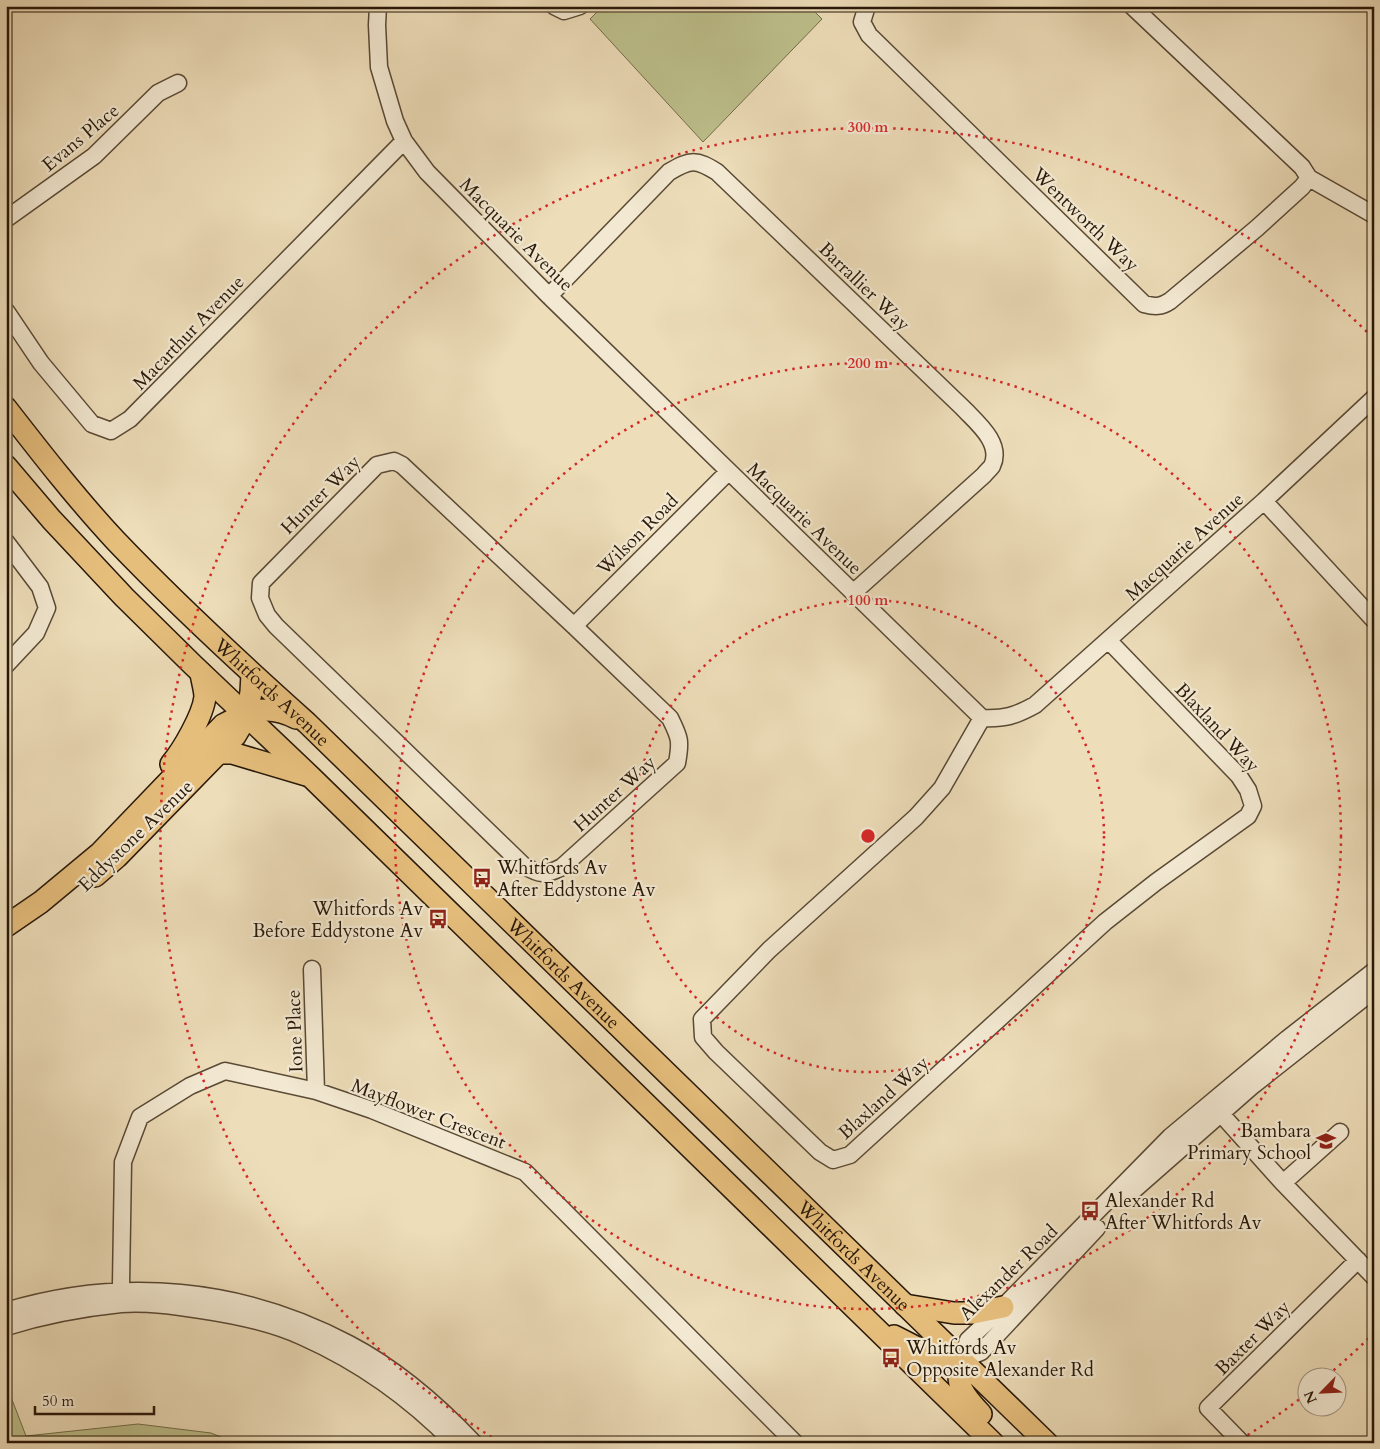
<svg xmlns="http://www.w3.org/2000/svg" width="1380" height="1449" font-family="Cardo,serif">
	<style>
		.green { fill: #bdc08c; stroke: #726c4a }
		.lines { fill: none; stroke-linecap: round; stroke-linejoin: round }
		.minor-casing { stroke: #594935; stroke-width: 19 }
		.major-casing { stroke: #281809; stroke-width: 24 }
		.minor { stroke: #f3e9d2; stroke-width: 16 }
		.major { stroke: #e6be7c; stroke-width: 21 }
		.ring { fill: none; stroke: #d62828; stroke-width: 2.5; stroke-dasharray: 2.5 5 }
		.labels { text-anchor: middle; stroke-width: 4.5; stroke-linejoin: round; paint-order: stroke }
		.street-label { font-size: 19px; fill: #281809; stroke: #f3e9d2 }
		.poi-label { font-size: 19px; fill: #281809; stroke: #f3e9d2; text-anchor: start }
		.centre { fill: #d62828; stroke: #f3e9d2; stroke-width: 2.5 }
		.ring-label { font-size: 15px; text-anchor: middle; font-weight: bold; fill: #d62828; stroke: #f3e9d2; stroke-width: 4.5; stroke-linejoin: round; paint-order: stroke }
	</style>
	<rect width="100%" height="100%" fill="#edddb9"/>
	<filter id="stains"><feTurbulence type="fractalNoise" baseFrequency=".004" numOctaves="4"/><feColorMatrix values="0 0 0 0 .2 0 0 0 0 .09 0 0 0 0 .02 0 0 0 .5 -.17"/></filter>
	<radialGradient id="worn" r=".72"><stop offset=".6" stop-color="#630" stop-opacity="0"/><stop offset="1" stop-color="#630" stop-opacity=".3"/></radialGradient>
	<!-- green -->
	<path class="green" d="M603,6H809L822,19L703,142L590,19Z
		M6,1384L26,1436L138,1424L211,1433L236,1443H6Z"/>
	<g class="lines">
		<defs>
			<path id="minor" d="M378,6L377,25L379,67L395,121L404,141L427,172L549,296L982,718C1005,719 1015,716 1035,705L1264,501L1374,398
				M554,6L564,11L580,6
				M867,6L862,22L869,35L1144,304C1155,307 1161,307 1170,301L1257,228L1302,187L1309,178
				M1132,6L1302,167L1309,178L1374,215
				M6,219L94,156L158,93L178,83
				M549,296L669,172C691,159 696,159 717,172L963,408C976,422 1003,443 992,466C990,469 986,472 984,475L854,592
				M6,311L41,363L92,424L111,431L130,419L404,141
				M394,461L402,465L574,626L670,718C680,738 681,741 677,763L562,867C545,876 540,875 523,865L276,626L267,615L260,598L261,583L377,465Z
				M1264,501L1374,620
				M6,542L40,587L47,608L36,633L6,665
				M574,626L728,472
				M982,718L942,788L916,817L769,950L702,1019L703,1037L716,1052L820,1152L833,1160L850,1155L1105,922L1156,882L1248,816L1253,806L1248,790L1239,776L1109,641
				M312,969L316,1091
				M1214,1106L1283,1183L1374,1277
				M1283,1183L1340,1132
				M1127,1196L1251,1087L1374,990
				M123,1304L121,1284L123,1162L140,1117L190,1086L225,1071L316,1091L372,1110L525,1172L795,1443
				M6,1311C122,1276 242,1287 349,1344C395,1368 438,1405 474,1443
				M6,1327C44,1315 82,1308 121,1304C147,1302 175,1306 201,1310C235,1315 271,1322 303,1337C359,1362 411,1399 454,1443
				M962,1360L968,1340L1003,1307L1170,1137L1287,1039L1374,971
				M962,1360L981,1352L1097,1228
				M1242,1443L1208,1408L1358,1260"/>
			<g id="major">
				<path id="s1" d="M6,408C41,453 76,498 115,540C176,604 241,664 307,723L1047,1443"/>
				<path d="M6,466L51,519L124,597L193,665L311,777L993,1443"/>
				<path d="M220,753H232L306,775"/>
				<path d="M171,764C183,750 203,715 205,697C205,690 202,681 201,673"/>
				<path d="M95,876L117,857L235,736L247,716L251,692L252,674"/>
				<path d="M6,926L41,902L100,853L223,725C248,711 268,703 296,718"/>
				<path d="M905,1305L954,1313H973L1003,1307"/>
				<path d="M894,1336L943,1361L951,1363L962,1360"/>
				<path d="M962,1360C953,1384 965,1397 981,1414"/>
			</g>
		</defs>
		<!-- minor casing -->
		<use href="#minor" class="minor-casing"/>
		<!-- major casing -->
		<use href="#major" class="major-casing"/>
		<!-- minor -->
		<use href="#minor" class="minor"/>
		<!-- major -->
		<use href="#major" class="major"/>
	</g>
	<!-- distance rings -->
	<g class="ring">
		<circle cx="868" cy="836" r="236"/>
		<circle cx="868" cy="836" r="473"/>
		<path d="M1374 1333A709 709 0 0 1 1328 1375M1305 1395A709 709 0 0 1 1238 1441M498 1441A709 709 0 1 1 1374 339"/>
	</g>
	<!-- icons -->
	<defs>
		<symbol id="bus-bare" viewBox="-9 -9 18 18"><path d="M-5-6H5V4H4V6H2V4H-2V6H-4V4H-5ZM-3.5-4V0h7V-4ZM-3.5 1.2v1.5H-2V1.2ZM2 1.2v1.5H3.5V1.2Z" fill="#8f2418" stroke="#f3e9d2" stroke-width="2.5" paint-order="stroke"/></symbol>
		<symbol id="school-bare" viewBox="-9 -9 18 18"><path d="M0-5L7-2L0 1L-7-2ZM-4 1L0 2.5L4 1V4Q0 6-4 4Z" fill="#8f2418" stroke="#f3e9d2" stroke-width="2.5" paint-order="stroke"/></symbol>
	</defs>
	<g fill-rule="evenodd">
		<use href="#bus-bare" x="468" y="864" width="28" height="28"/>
		<use href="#bus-bare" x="424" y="905" width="28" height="28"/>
		<use href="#school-bare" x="1312" y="1127" width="28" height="28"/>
		<use href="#bus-bare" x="1076" y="1197" width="28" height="28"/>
		<use href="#bus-bare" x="877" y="1344" width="28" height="28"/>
	</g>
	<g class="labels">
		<!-- street labels -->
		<g class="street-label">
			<text transform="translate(80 137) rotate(-40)" y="7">Evans Place</text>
			<text transform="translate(1086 219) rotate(44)" y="7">Wentworth Way</text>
			<text transform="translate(517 234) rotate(45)" y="7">Macquarie Avenue</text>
			<text transform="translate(865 286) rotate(44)" y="7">Barrallier Way</text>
			<text transform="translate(188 332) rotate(-46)" y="7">Macarthur Avenue</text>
			<text transform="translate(320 494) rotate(-45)" y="7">Hunter Way</text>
			<text transform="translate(805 518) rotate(44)" y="7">Macquarie Avenue</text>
			<text transform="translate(637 534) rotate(-45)" y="7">Wilson Road</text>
			<text transform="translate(1184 546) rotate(-42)" y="7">Macquarie Avenue</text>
			<text dy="7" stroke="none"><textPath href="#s1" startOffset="390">Whitfords Avenue</textPath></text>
			<text transform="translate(1218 727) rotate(47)" y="7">Blaxland Way</text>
			<text transform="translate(614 793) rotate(-42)" y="7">Hunter Way</text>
			<text transform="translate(135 835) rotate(-44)" y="7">Eddystone Avenue</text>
			<text dy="7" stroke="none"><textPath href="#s1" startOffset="795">Whitfords Avenue</textPath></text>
			<text transform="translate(294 1031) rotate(-92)" y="7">Ione Place</text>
			<text transform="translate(883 1097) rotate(-42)" y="7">Blaxland Way</text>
			<text transform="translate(429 1113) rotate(21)" y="7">Mayflower Crescent</text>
			<text dy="7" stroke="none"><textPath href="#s1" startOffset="1200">Whitfords Avenue</textPath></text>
			<text transform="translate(1008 1272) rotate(-44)" y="7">Alexander Road</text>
			<text transform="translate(1252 1337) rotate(-45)" y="7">Baxter Way</text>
		</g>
		<!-- poi labels -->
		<g class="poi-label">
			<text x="497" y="874">Whitfords Av<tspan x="497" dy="22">After Eddystone Av</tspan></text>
			<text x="423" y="915" text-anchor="end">Whitfords Av<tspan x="423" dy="22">Before Eddystone Av</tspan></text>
			<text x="1311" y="1137" text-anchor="end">Bambara<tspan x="1311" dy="22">Primary School</tspan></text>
			<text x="1105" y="1207">Alexander Rd<tspan x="1105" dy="22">After Whitfords Av</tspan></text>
			<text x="906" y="1354">Whitfords Av<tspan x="906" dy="22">Opposite Alexander Rd</tspan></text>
		</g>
	</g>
	<circle cx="868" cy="836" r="8" class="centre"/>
	<g class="ring-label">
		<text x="868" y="132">300 m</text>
		<text x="868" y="368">200 m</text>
		<text x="868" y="605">100 m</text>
	</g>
	<!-- margin -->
	<rect width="1380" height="1449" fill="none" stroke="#edddb9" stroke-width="25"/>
	<rect x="8" y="8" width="1365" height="1434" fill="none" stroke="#281809" stroke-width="2.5"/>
	<rect x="12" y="12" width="1355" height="1424" fill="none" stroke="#281809"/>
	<!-- north arrow -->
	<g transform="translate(1322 1392) rotate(246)"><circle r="24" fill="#f3e9d2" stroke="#a29582"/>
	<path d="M0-4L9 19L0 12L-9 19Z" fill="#8f2418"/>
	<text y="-8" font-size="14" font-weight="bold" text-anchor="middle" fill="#281809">N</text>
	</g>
	<!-- scale -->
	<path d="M35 1406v8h119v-8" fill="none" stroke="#281809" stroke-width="2.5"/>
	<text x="42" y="1406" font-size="15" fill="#281809" stroke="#f3e9d2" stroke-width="4" paint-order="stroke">50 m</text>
	<rect width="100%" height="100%" filter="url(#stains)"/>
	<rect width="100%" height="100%" fill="url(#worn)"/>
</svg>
